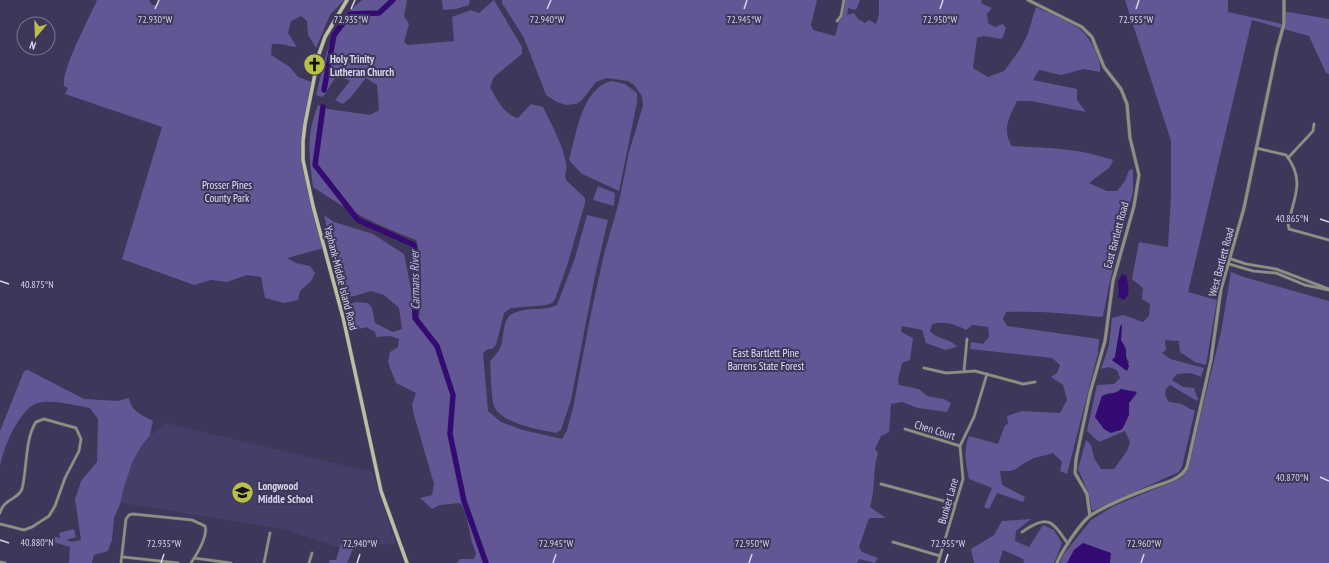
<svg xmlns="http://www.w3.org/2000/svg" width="1329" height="563" font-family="'PT Sans Narrow',sans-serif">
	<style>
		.built { fill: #463e68 }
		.green { fill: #625694; fill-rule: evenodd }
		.water { fill: #340b71 }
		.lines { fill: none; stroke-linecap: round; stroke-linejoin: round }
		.river { stroke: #340b71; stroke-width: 5.5 }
		.minor-casing { stroke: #595374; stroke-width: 3.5 }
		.tertiary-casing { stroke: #595374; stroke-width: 4 }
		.secondary-casing { stroke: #595374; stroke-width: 4.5 }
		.minor { stroke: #8f907e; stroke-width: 2.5 }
		.tertiary { stroke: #8f907e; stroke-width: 3 }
		.secondary { stroke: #bdbfa1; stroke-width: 3.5 }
		.ticks { fill: none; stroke: #d7d4ea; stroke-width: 1.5 }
		.labels { text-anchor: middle; stroke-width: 4; stroke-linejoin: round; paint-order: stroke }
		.poi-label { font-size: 11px; font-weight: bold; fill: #d7d4ea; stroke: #3d375a; text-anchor: start }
		.park-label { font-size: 11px; fill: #e4e0fb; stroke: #3d375a }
		.street-label { font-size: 11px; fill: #d7d4ea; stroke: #3d375a }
		.water-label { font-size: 12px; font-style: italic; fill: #c3bbef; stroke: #3d375a }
		.ticks-label { font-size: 10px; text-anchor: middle; fill: #d7d4ea; stroke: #3d375a; stroke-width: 4; stroke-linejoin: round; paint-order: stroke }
	</style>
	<rect width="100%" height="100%" fill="#3d375a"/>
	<!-- built -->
	<path class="built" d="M166,423L372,472L396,545L355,543L354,552L283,529L109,501V487L146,439Z"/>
	<!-- green -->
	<path class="green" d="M97,0H149L152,5H158L159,0H344L330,15L316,48L308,35L307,21L301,16L291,21L288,33L297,47C288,47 283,43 272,44L271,55L290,67L298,77L312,82L303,141L304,165L324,248L287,258L296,263L310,266L315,273L311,281L300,291L298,300L284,303L265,298L261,277L247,275L227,282L211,280L194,285L122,259L162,127L65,94L68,88L64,86C61,70 90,17 97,0Z
		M362,0H407L404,16L409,24L404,42L408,45L454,41L452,17L471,10L479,13L494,0L522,47V54L494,77L490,87C496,98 504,115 518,118L531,104L543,107C550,122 572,160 565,175L566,180L585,198V203L567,266L555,299L552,303L546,305L511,308L504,313L496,345L492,349H488L483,353L488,411L501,422L523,430L562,439L567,430L573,408L590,318L604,254L619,202L629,152L643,106L642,96L634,85L628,81L607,78L596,82L582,100L576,104L566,105L557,102L546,95L524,38L502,3V0H817L811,25L813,30L835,36L845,0H860L856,10L848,8L847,15L854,13L858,19L865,23L869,20L876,24L879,15V0H982L981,3L992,8L987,14L988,23L995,27L1003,24L1006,28L1002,39L983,36L977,38L973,68L988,77L1004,71L1019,51L1027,36L1036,7C1047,12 1076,24 1083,32C1092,41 1102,60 1100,72L1084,69L1061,75L1039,70L1033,80L1077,89V100L1086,112L1031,101H1017C1010,117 1001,129 1012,146C1049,148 1078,148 1113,160L1110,167L1089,183L1107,191H1117L1125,181L1129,170L1133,169V192L1109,285L1103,316L1099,317C1067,313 1038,311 1006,312L1003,319L1007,326L1099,339L1098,353L1067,474L1060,471L1062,462L1053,453C1046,456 1038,456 1032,459C1016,466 1020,472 1000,471L1002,485L1025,497L1023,502L997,493L989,509L984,507L992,488L969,479C966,464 963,451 969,436L998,444L1005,425L1008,424L1007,416L1022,411L1060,413L1067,400L1063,385L1051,377L1057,373L1060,365L1052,358L970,349L971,342L983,344L989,337L988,327L972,325L966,330C955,324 944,321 932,324L930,331C938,340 950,338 957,347L945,350L926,343L922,330L902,326L901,332L913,338L910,360L902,363L898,379L899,385L919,389L927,396L944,399L951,403L947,412L918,408L902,402L891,404L889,432L881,436L875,449L878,453C872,471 876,489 870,507L886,518H869L859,547L862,552L878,558L875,563L859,559L857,563H457L460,559H474L476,553C468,537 470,517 460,503L440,505L432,509L420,498L432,495L434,484L414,415L412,405L416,393L396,383L388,362L390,352L398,347L399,339L390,336L376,337L375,332L366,327L352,331L345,305L356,302L368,303L372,308L375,323L393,332L402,329L399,308L384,295L371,291L355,296L343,297L324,215L334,222L373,234L404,254L418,324C422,303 423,260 416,240C379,226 346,210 313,187C309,155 306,136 318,105L328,109L370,115L379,110L377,85L366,78L351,97L343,104L335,100L350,81L337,75L323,97L316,95C322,72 326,48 337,27C342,16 353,8 362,0Z
		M442,0H470L469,5L456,9L443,10Z
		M1125,0H1228V12L1282,24V11L1329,19V74L1326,73L1309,36L1252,20L1188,292L1217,300L1206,365L1195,362L1180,352L1179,341L1165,340L1166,350L1162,353L1170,359L1204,368L1201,377L1191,373L1177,374L1172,380L1183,387L1194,388L1198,399L1197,401L1170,385L1166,389L1165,395L1169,402L1182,404L1190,409L1195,410L1182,467L1179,472L1092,511L1089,494L1078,469L1086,440L1091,445L1094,458L1101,469H1114L1127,451L1130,442L1125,431L1099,442L1087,431L1097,385L1114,384L1120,378L1117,370L1109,367L1101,369L1109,345L1112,318L1123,315L1143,322L1149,316L1150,304L1142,299L1143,288L1132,279L1139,242L1168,247L1171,196V141ZM1122,325L1121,340L1126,349V357L1129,362L1124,369L1112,360L1115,357L1120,327ZM1121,389L1127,392L1135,391L1136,395L1129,403C1130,411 1127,427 1119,431L1104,429L1095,417L1102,396L1116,394Z
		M612,81L625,84L637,93V102L619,191L582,174L569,160C576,135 582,87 612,81Z
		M598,186L615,193L614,206L593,200Z
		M587,215L608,220L595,276L571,400L561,430L556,433C540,430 504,424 495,408C491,402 491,371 490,362C493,357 499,352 501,346C505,335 501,319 514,313C529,306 543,312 557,305L575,258Z
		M1231,272L1244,277L1329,301V563H1060L1063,555L1091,520L1114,506L1181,478L1188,467L1221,332Z
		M28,370L84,399L118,401L129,398C131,411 142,415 153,421L150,435L140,448L132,463L123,490L120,504L114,518L112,540L108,551L94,555L92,563H69L70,547L50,541L55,537L60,538L59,533L74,529L76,537L66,540L72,542L81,540L75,499L81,481L97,462L98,419L90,408C76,406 48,398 35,404C19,411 2,450 0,467V431L24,371Z
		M1031,519L1016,531L1015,541L1029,547L1043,525L1054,530L1062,543L1054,563H1024L1023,559L1003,550L999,563H974L971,549L994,535L1002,521Z
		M341,544L354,546L347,563H329L330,560H336Z"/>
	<!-- water -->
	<path class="water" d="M1122,274L1127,276C1127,285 1132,293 1124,300L1118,297L1119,292L1118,282Z
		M1122,324L1121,340L1126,349V357L1129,366L1127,371L1112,360L1115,357L1120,327Z
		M1121,389L1137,392L1129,403V415L1122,429L1111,433L1104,429L1095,417L1102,396C1109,392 1115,395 1121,389Z
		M1083,543L1111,553L1110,563H1067L1074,550Z"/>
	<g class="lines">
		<!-- river -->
		<path class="river" d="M324,90L334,35L350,14L379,13L393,0
			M323,107L315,165L358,220L414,245L415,318L437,346L453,395L450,434L464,501L486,563"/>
		<defs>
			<path id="minor" d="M837,21L841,16L844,0
				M1256,148L1286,155C1305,179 1295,197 1288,223L1289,229L1329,240
				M1288,158L1313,131L1314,124
				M1231,259L1246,264L1276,269L1329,289
				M1229,264L1253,271L1276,273L1305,285L1329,290
				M924,368L946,373L975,371L1023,384L1035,382
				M964,371L967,339
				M905,429L960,446
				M881,484L955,504
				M0,513C4,498 18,500 22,489C27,470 25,438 36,422L44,419L76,428L81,439L79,451L65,478L55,506L49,516L32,527L24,530L0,524
				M1022,532C1048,515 1051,519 1068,544
				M893,542L940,556
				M123,557L178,563
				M194,558L231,563
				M0,562L5,563
				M121,563L126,519L129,515L133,514L192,520L205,526C208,536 197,554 191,563
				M264,563L270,533
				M309,563L312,553
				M938,563L963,479L960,446L974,417L987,374"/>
			<path id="tertiary" d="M1028,0L1082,27L1092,37L1104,67L1121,89L1127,104L1130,138L1139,175L1134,206L1113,281L1105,341L1090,393L1076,459L1075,473L1087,494L1090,516
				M1057,563C1061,552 1081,522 1091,515C1109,504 1131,495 1150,488C1163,483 1181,480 1187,467L1211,360L1221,289L1244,208L1277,49L1284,24V0"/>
			<path id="secondary" d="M347,0L325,37L319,54L305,124L303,141V160L313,206L343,317L381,491L407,563"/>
		</defs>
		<!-- minor casing -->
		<use href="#minor" class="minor-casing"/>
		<!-- tertiary casing -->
		<use href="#tertiary" class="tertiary-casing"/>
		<!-- secondary casing -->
		<use href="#secondary" class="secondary-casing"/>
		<!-- minor -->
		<use href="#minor" class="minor"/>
		<!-- tertiary -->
		<use href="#tertiary" class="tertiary"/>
		<!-- secondary -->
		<use href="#secondary" class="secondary"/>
	</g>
	<!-- ticks -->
	<path class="ticks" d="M155,9L159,0M351,9L355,0M547,9L551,0M744,9L747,0M940,9L943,0M1136,9L1139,0M1320,219L1329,222M0,281L9,284M1320,477L1329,481M0,540L9,543M161,563L164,554M357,563L360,554M553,563L556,554M749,563L752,554M945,563L948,554M1141,563L1144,554"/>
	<!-- icons -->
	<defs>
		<symbol id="church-disc" viewBox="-11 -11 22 22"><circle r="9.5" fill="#bac045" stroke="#3d375a"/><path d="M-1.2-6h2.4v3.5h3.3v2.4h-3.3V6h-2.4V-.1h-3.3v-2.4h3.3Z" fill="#111"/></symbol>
		<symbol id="school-disc" viewBox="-11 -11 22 22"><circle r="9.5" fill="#bac045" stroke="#3d375a"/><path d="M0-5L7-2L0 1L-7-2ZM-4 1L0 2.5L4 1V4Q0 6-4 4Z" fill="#111"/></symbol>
	</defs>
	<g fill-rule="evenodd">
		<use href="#church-disc" x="302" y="52" width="25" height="25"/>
		<use href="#school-disc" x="230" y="480" width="25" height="25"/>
	</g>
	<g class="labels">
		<!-- poi labels -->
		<g class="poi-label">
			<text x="330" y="63">Holy Trinity<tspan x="330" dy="13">Lutheran Church</tspan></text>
			<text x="258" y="490">Longwood<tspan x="258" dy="13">Middle School</tspan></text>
		</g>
		<!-- park labels -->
		<g class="park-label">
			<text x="227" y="189">Prosser Pines<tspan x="227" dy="13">County Park</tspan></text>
			<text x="766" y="357">East Bartlett Pine<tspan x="766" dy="13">Barrens State Forest</tspan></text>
		</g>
		<!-- street labels -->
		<g class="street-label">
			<text transform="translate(1116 235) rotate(-75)" y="4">East Bartlett Road</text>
			<text transform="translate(1221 262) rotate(-75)" y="4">West Bartlett Road</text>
			<text transform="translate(341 278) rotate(76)" y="4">Yaphank-Middle Island Road</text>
			<text transform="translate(935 430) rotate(17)" y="4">Chen Court</text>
			<text transform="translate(948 501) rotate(-74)" y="4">Bunker Lane</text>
		</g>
		<!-- water labels -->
		<g class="water-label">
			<text transform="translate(415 280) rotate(-91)" y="4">Carmans River</text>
		</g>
	</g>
	<g class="ticks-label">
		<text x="155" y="23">72.930°W</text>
		<text x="547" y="23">72.940°W</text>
		<text x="351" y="23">72.935°W</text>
		<text x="744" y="23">72.945°W</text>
		<text x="940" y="23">72.950°W</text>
		<text x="1136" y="23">72.955°W</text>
		<text x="1292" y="222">40.865°N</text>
		<text x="37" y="288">40.875°N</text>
		<text x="1292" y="481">40.870°N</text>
		<text x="37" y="546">40.880°N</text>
		<text x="164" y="547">72.935°W</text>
		<text x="360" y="547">72.940°W</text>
		<text x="556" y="547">72.945°W</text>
		<text x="752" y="547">72.950°W</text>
		<text x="948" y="547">72.955°W</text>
		<text x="1144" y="547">72.960°W</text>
	</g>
	<!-- north arrow -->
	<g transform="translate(36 36) rotate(199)"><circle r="19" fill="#3d375a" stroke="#7b7694"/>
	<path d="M0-3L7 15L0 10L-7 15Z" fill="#bac045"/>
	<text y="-6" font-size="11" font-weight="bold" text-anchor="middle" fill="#d7d4ea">N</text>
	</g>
</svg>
